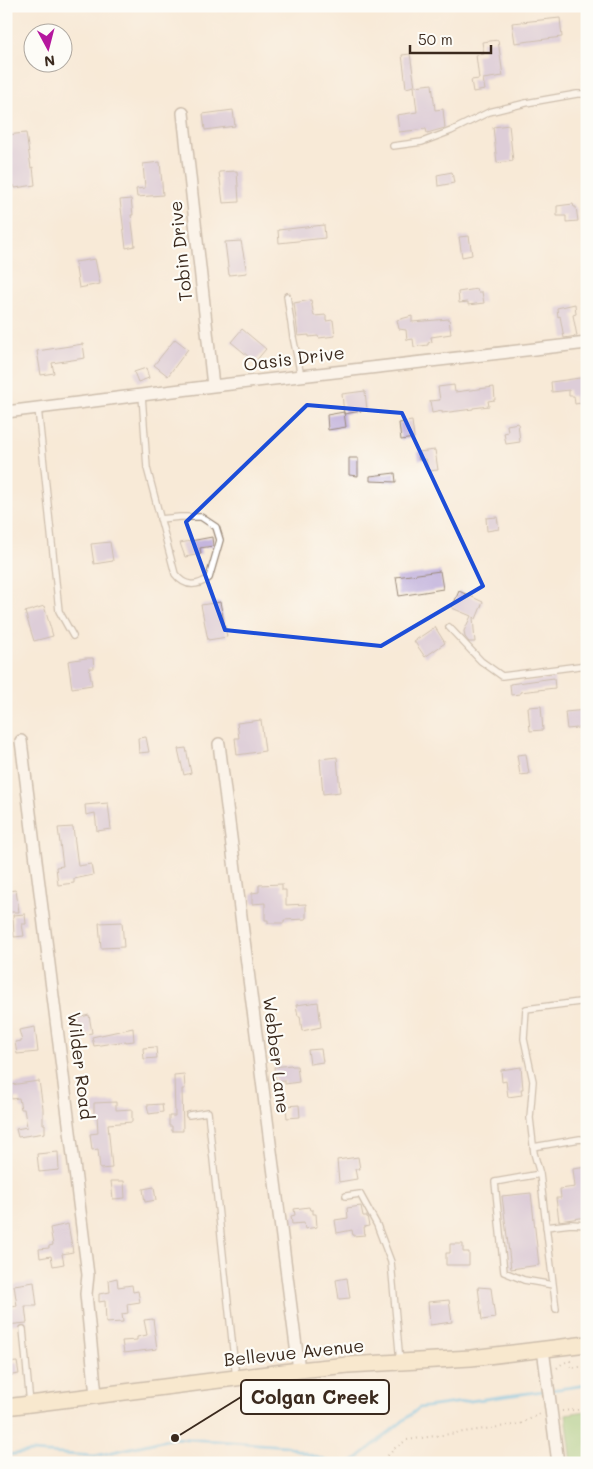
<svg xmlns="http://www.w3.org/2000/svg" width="593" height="1469" font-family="Mali,sans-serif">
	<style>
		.green { fill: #98cd7e; stroke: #6a7c4e }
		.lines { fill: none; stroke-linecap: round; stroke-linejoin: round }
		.stream { stroke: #6cbfe8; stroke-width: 3 }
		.building { fill: #bcaad9 }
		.lane-casing { stroke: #9a8a7a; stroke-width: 8 }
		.street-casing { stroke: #9a8a7a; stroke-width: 14 }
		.secondary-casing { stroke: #9a8a7a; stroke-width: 18 }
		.path { stroke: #9a8a7a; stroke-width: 2; stroke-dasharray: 1 4; stroke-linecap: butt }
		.lane { stroke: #fff; stroke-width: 5.5 }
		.street { stroke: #fff; stroke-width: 11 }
		.secondary { stroke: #f9e7c3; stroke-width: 15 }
		.marked { fill: none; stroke: #1d4ed8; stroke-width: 4; stroke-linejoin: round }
		.labels { text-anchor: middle; stroke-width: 4.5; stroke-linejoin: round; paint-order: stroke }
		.street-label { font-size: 18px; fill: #3b2a1e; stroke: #fdfcf7 }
		.leader { fill: none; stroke: #3b2a1e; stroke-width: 2 }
		.callout-dot { fill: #3b2a1e; stroke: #fdfcf7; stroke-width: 2 }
		.callout { fill: #fdfcf7; stroke: #3b2a1e; stroke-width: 2 }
		.callout-label { font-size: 19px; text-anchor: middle; font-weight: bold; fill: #3b2a1e }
	</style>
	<rect width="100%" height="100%" fill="#fdfcf7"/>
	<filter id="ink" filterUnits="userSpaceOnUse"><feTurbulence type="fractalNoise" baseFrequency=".02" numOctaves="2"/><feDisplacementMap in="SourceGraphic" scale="10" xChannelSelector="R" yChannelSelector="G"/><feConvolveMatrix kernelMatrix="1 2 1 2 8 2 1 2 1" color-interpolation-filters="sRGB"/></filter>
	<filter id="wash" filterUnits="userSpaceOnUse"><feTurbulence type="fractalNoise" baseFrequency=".0096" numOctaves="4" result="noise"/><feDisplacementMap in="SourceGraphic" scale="20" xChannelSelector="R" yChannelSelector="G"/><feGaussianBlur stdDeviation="1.12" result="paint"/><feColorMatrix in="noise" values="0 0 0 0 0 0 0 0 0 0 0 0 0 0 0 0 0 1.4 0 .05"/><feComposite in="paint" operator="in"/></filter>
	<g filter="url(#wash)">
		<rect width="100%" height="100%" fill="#f8ead7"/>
		<!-- green -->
		<path class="green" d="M587,1411V1463H572L566,1414Z"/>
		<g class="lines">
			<!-- stream -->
			<path class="stream" d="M6,1455L31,1452L95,1456L175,1438L286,1446L332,1463
				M351,1463L419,1408L587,1385"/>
		</g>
		<g id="blocks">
			<!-- building -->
			<path class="building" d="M560,18L562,37L515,43L512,23Z
				M498,40L503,76L483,79L485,90L473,92L471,80L479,79L476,55L484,54L482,42Z
				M410,54L415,86L432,84L435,110L443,109L445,128L427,133L426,129L399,132L397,115L417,112L414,86L406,88L404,70L402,55Z
				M233,110L235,126L205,130L203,114Z
				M509,125L513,161L497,163L493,127Z
				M26,133L31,168L33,167L35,185L15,188L14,185L6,186V135Z
				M160,162L163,195L137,197L136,189L145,188L143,164Z
				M237,171L239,202L223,203L219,172Z
				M452,172L454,183L438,186L437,175Z
				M131,199L133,215H131L135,246L126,248L120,200Z
				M573,204L574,207H576L578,221L566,222V216H557V206Z
				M324,225L325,238L279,243L278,230Z
				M469,236L472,255L462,257L459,237Z
				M241,241L247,273L229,275L225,242Z
				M95,259L100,284L79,288L75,262Z
				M477,289L478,292H482L484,303L468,305V302L459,303L458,292Z
				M311,300L314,316L326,315V321L333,320L335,336L319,338L318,336L309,337V335L298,336L294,303Z
				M575,304L576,314L573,315L577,336L564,338L560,316L558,317L557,308Z
				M412,316V322L449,319L451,334L431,337L432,342L428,343V345L414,347L413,339L407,340L406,330L399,329L397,320Z
				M242,329L266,349L255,362L231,342Z
				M175,339L188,349L168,376L154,365Z
				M83,344L85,358L52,363L54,373L41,375L37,351Z
				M146,368L149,378L138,382L134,372Z
				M587,377V402L575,404L574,396H569V390L552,392L551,382Z
				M454,385L455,392L494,387L495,400L488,401L489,406L473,408V409L442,413V411L432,413L430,401L440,400L438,387Z
				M365,391L367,410L344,414L342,394Z
				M344,412L346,427L328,430L327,415Z
				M412,421L414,438L401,440L399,423Z
				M518,423L520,442L506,444L504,433L508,432L507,425Z
				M435,450L438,470L428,471L426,459L419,460L418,452Z
				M349,458H358V476L349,475Z
				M395,473L396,482L370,481V476Z
				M497,517L499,529L487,531L486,518Z
				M212,537L213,546L200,548L201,554L185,557L180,543Z
				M110,542L113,561L94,564L91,544Z
				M440,571L443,589L399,596L396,577Z
				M459,591L483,602L476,619L473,617L475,642H469L465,637L464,631L471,616L452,608Z
				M220,602L227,637L208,640L201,605Z
				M44,606L53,636L34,641L25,612Z
				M435,627L445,643L425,657L414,641Z
				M86,658H93L94,668H89L92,685L72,688L68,661Z
				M554,678L555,688L520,692V694L511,695L510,684Z
				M541,706L543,730L530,731L528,707Z
				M587,710V727L567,729L565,712Z
				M261,720L265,751L237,755L235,738H239L237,723Z
				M146,737L149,752L139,753L138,738Z
				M186,748L191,773L184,775L178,749Z
				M526,754L529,774L520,775L517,755Z
				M337,757L340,792L323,794L320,759Z
				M108,803L111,829L97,831L95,813L86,815L85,805Z
				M73,827L78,866L91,864L93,875L74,879V883L58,885L56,867L63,866L58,828Z
				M282,884V890H286V905L306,904V919L284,920V923H268V920H265V903L252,904V893L259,892V885Z
				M16,890L19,912H6V891Z
				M25,914L26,924H22L24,936L14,937L13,915Z
				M122,922L124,947L101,948L99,923Z
				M318,1002L321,1027L302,1031L300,1016H298L296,1005Z
				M89,1015L92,1033L78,1035L77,1018Z
				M35,1027L38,1052L17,1054L15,1042L22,1041L19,1030Z
				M133,1028L134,1041L126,1042V1041L94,1046L92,1037Z
				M156,1047L157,1058L144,1059L143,1048Z
				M321,1049L323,1062L310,1064L308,1050Z
				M291,1065L292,1066H297L299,1082L285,1084V1081L276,1082L274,1067Z
				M521,1067L523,1089H521L522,1095L508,1097L506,1081L502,1082L501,1070Z
				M184,1074L185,1089H182L183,1131H172V1126H169V1116H175L174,1075Z
				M39,1081L43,1108V1124H45V1133L18,1137L16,1129L27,1127L24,1109H21L19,1098L11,1099L10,1085Z
				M116,1102V1110L132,1109V1122L108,1124L112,1168L100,1169L98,1149L92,1150L90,1134L98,1133L97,1115H94V1103Z
				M162,1104L163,1112L149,1114L147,1105Z
				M299,1105L300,1117L287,1118L286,1106Z
				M58,1152L59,1170L39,1172L37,1154Z
				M358,1157L360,1169H355L357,1179L339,1182L337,1160Z
				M587,1167V1217L559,1221L556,1198H561L560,1189L575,1187L573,1169Z
				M111,1181H124L125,1198L113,1199Z
				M154,1187L156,1200L145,1202L143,1189Z
				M531,1193L539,1265L511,1269L502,1196Z
				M361,1206L363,1216H367L369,1226L364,1227L365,1235L353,1236L352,1230L337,1233L335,1220L348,1218L347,1208Z
				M309,1207L310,1210H313V1214H316L317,1227L305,1229L304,1223L292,1224L291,1216L295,1215L294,1209Z
				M68,1224L73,1252L62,1254L64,1264L53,1266L51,1256L40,1258L39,1249L49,1248V1246L53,1245L50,1228Z
				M450,1244H463V1252H469V1265H446V1253H450Z
				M117,1278L118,1287L132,1285L133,1292L138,1291L140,1302L127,1304L128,1313L122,1314L123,1322L106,1323L105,1301L99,1302V1294L110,1292L109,1280Z
				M347,1278L350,1298L339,1299L336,1280Z
				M34,1282L37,1306H25L27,1323L6,1325V1308L17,1306L14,1285Z
				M478,1287L491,1288L495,1318L482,1320Z
				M449,1300L452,1322L430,1325L428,1302Z
				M153,1319L157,1349L124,1353L122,1341L137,1340V1337L147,1335L144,1320Z
				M17,1362L19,1374L6,1376V1363Z"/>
		</g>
	</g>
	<g filter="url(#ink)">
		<use href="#blocks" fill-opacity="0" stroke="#9a8a7a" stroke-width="1"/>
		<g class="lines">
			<defs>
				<path id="lane" d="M393,146L422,142L451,131L489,112L526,103L577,94H587
					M287,296L293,337L301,376
					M142,395L147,468L175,574C185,587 196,587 209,578L220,540L216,527L201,517H180L160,519
					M38,408L59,611L73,636
					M449,627L481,661L502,676L587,665
					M189,1115L208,1112L236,1378
					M533,1147L580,1139L587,1140
					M540,1174L495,1182L504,1272L524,1280L553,1285
					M346,1196L360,1194L377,1225L391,1262L400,1362
					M546,1227L571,1224L587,1225
					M556,1309L540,1174L534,1153L530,1118L533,1081L524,1039L526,1009L587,1001
					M23,1329L30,1404"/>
				<path id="street" d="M183,113L213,386
					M6,412L213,386L587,343
					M21,741L88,1275L86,1294L96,1395
					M219,744L299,1370
					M543,1349L558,1463"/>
				<path id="secondary" d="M6,1407L299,1370L348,1365L471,1358L587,1344"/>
			</defs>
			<!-- lane casing -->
			<use href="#lane" class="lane-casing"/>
			<!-- street casing -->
			<use href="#street" class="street-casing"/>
			<!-- secondary casing -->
			<use href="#secondary" class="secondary-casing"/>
			<!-- path -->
			<path class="path" d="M557,1368L563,1363L570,1361L571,1368L587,1366
				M562,1411L587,1409
				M381,1463L396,1447L407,1440L520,1424L540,1414"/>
			<!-- lane -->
			<use href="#lane" class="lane"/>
			<!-- street -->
			<use href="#street" class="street"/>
			<!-- secondary -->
			<use href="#secondary" class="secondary"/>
		</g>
	</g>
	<!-- marked area -->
	<path d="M0 0H593V1469H0ZM307,405L402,413L483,586L381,646L225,630L186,522Z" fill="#f8ead7" fill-opacity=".55" fill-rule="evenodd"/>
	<path class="marked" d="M307,405L402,413L483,586L381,646L225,630L186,522Z"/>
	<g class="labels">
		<!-- street labels -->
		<g class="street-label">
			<text transform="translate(181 251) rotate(-96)" y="6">Tobin Drive</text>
			<text transform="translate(294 359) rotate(-7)" y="6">Oasis Drive</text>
			<text transform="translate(276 1055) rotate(83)" y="6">Webber Lane</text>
			<text transform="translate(80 1066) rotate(83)" y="6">Wilder Road</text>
			<text transform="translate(294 1353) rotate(-6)" y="6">Bellevue Avenue</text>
		</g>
	</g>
	<!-- callouts -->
	<path class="leader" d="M175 1438L241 1397"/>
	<circle class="callout-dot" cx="175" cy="1438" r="5"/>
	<rect class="callout" x="241" y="1380" width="148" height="34" rx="5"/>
	<g class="callout-label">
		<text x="315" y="1404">Colgan Creek</text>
	</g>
	<!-- margin -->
	<rect width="593" height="1469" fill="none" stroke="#fdfcf7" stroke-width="25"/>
	<!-- north arrow -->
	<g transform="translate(48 48) rotate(173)"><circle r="24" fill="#fdfcf7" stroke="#afa8a0"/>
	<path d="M0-4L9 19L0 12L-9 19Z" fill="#b5179e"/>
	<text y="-8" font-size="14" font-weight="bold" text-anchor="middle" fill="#3b2a1e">N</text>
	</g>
	<!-- scale -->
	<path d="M410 45v8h81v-8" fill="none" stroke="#3b2a1e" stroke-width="2.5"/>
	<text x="418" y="45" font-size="15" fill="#3b2a1e" stroke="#fdfcf7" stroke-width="4" paint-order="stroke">50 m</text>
</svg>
